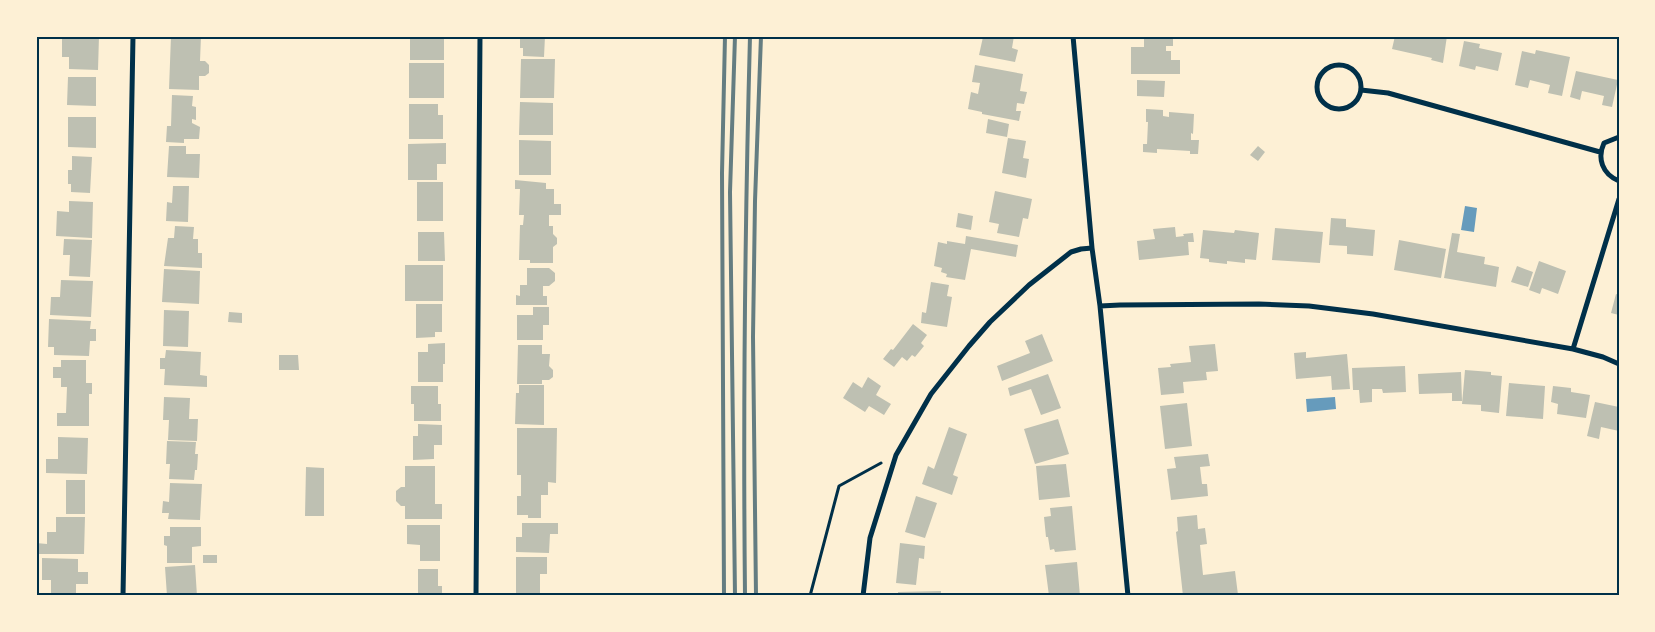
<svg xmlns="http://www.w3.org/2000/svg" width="1655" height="632" font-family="Signika,sans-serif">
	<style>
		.water { fill: #669bbc }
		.building { fill: #bec0b2 }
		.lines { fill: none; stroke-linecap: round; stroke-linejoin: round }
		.path { stroke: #003049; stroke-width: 3 }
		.minor { stroke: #003049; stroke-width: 5 }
		.rail { stroke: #657d81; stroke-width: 4 }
		.neatline { fill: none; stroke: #003049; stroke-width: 2 }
	</style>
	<rect width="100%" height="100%" fill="#fdf0d5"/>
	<!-- water -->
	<path class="water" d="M1465,206L1477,208L1474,232L1461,230Z
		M1335,397L1336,409L1307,412L1306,399Z"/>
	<!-- building -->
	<path class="building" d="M69,36H99L98,70L69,69V57H62V39H69Z
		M171,36H201L200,61H205L209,65V73L205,76H199V90L169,89Z
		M410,36H444V60H410Z
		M525,36H545L544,57L523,56V48H520V37Z
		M988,36H1014L1012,48L1018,50L1015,62L979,55L983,37L988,38Z
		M1144,36H1173V46H1166V51H1171V60H1180V74H1131V47H1144Z
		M1395,36H1447L1443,63L1431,60L1432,58L1392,49Z
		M1464,41L1480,44L1479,48L1502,53L1498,71L1476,66L1475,70L1459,66Z
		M1536,50L1570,57L1562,96L1548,93L1550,85L1530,80L1528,88L1515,85L1522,51L1535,54Z
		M521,59H555L554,98H520Z
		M409,63H444V98H409Z
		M975,65L1023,74L1020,91L1027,92L1024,104L1017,103L1016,111H1021L1019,121L982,114V112L968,109L971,92L978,94L980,83L972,82Z
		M1576,71L1618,80L1612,107L1602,105L1604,96L1582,91L1580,100L1570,97Z
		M68,77H96V106L67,105Z
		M1137,80L1165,81L1164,97L1137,96Z
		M172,95L193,96L192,106L196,107V120L192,119V123L200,127L199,139H184V143L166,142L167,126H171Z
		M520,102L553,103V135H519Z
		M409,104H438V115H443V139H409Z
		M1146,109L1163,110V116L1169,117V112L1194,114L1193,134L1191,133V140H1199L1198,154H1190V151L1157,149V153L1143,152V144H1147L1148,122H1146Z
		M68,117H96V148L68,147Z
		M988,119L1009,124L1007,137L986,133Z
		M1008,138L1026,141L1023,158L1029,159L1026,178L1002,173Z
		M519,140L551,141V175H519Z
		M446,143V164H437V180H408V144Z
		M169,146H186V154H200L199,178L167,177Z
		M1258,146L1265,152L1258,161L1250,155Z
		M72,156L92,157L90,193L71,192V184H68V170H72Z
		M515,180L546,183V189H554V204H561V215H549V226H553V234L557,238V244L553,247V263H530V260H519L520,225H523L524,215H519L520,189H515Z
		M417,182H443V221H417Z
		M173,186H189L188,222L166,221L167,202L172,203Z
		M995,191L1032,199L1028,219L1023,218L1019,237L997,233L999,224L989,222Z
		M69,201L93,202L92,238L56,236L57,211L69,212Z
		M958,213L973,216L971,230L956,227Z
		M1331,218L1346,219V227L1375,230L1373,256L1347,254V246L1329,245Z
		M175,226L194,227L193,239H198V253H202V268L164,266L168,238H174Z
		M1175,227L1176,237L1184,236L1183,234L1193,233L1194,242H1188L1189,255L1139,260L1137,241L1155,239L1153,229Z
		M1275,228L1323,232L1320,263L1272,260Z
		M1203,230L1234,233L1235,230L1259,233L1256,260L1245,259V263L1227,261V264L1209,262V259L1200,258Z
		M418,232H444L445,261H418Z
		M1452,233L1460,234L1457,252L1485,257L1484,264L1499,267L1496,287L1444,278Z
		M966,236L1018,245L1016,257L971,249L965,280L946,277L947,274L941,272L942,268L934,266L938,242L947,244V241L965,244Z
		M64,239L92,240L90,277L69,276L70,255H63Z
		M1399,240L1446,249L1441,278L1394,270Z
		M1539,261L1566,271L1558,294L1542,288L1540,294L1529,290Z
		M405,265H443V301H405Z
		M1517,266L1533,272L1528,287L1511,282Z
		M527,268H549L555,273V281L549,286H543V296H547V305H516V295L520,296V285H527Z
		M164,269L200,271L199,304L162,302Z
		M61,280L93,281L91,317L50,315L51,297H60Z
		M931,282L949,285L947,296L952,297L947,327L921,323L922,312L926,313Z
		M1616,294L1619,295V315L1611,313Z
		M416,304H442V332H435V337L416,338Z
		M533,307H549V325H543V340H517V315H533Z
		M164,310L189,311L188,347L163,346Z
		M229,312L242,313V323L228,322Z
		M49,319L91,321L90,329H96V341H90L89,356L54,355V347H48Z
		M913,324L927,335L921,343L924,346L915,357L912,355L907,361L902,357L894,367L883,359L891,349L893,350Z
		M1042,334L1053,361L1002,381L997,366L1030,353L1025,341Z
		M445,343V364H443V382H418V352H428V344Z
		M1215,344L1218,371L1206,372L1207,380L1183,382L1184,393L1161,395L1158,368L1171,367L1170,364L1191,362L1189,346Z
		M518,345H542V354H550L549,366L553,370V377L549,380H542V384H517Z
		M166,350L201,352L200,375L207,376V387L164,385L165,369H160V358H165Z
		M1306,352V358L1347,354L1350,389L1332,390L1331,376L1296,379L1294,353Z
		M279,355H298L299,370H279Z
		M61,360H86V383H92V394H89V426H57V413H66L67,387H61V378H53V367H61Z
		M1405,366L1406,392L1383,393L1382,389H1372V402L1360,403L1359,390H1353L1352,368Z
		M1465,370L1491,372V375L1502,376L1499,413L1481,411V405L1462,404Z
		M1461,372L1462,401H1452V393L1419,394L1418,374Z
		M1048,374L1061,408L1041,415L1031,389L1010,396L1008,388Z
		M868,377L881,386L876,395L891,404L884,415L869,406L865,412L843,398L853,382L862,388Z
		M1509,383L1545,386L1543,419L1506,416Z
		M519,385H544V425L515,424L516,393H519Z
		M411,386H438V404H441V421H414V404H411Z
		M1553,386L1571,388V392L1590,395L1586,418L1557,414L1558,404L1551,402Z
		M164,397L190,398L189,419H198L197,441L168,440L169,420H163Z
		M1595,402L1619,407V431L1601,427L1599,439L1587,436Z
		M1187,403L1192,446L1165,449L1160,406Z
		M1058,419L1069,454L1035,464L1024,429Z
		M418,424L442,425V445H434V459L413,460V436H418Z
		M949,427L967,434L953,475L958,477L952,495L922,484L928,466L934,469Z
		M517,428H557L556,483L548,482V495H541V518H528V515H517V496H521V475H517Z
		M58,437L88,438L87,474L46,473V459H58Z
		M167,441L196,442L195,454H198L197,470H195L194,480L169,479L170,464H166Z
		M1208,454L1210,466L1200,467L1202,484H1207L1208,496L1171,500L1167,469L1176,468L1174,457Z
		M1066,464L1070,497L1039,500L1036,466Z
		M405,466H435V504H442V519H405V506H401L396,501V491L401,487H405Z
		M306,467L324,468V516H305Z
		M66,480H85V514H66Z
		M170,483L202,484L200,520L168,519L169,513H162L163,501L169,502Z
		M916,496L937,503L925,538L905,532Z
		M1072,506L1076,550L1055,552L1054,549L1050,550L1048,537H1046L1044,517L1051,516L1050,508Z
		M1197,515L1198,529L1205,528L1207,544L1200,545L1203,575L1235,571L1238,595L1183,596L1176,532L1178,531L1177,517Z
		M56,517H85L84,554H36V543L47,544V532H56Z
		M522,523H558V534H550L549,553L516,552V537H522Z
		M407,525H440V561H420V545L407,544Z
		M170,527H201V546L192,547V563H167V546L164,545V536H170Z
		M900,543L925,546L924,559L919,558L916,585L896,583Z
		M203,555H217V563H203Z
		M516,557H547V574H540V596H516Z
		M42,558L78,559V572H88V584H76V593L51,594V580H42Z
		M1077,562L1080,596H1049L1045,565Z
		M195,565L197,596H167L165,567Z
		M418,569H438V586H442V596H418Z
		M941,591V596H898V592Z"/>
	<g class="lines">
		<!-- path -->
		<path class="path" d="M810,596L839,486L881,463"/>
		<!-- minor -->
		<path class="minor" d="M1073,36L1092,248L1100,306L1128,596
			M1317 87a22 22 0 1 1 44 0a22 22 0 1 1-44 0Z
			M1361,90L1388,93L1600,152
			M1619,137L1604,143C1597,158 1602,174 1619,181
			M1100,306L1120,305L1259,304L1309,306L1373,314L1573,349L1603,357L1619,364
			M1573,349L1619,199
			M123,596L133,36
			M476,596L480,36
			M863,596L870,538L896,455L931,394L969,346L990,322L1029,285L1071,252L1081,249L1092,248"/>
		<!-- rail -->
		<path class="rail" d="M735,36L730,192L735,596
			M724,596L722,173L725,36
			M745,596C743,409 745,223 750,36
			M756,596L753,337L755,201L761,36"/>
	</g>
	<!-- border -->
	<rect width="1655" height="632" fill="none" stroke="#fdf0d5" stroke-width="75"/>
	<rect x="38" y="38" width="1580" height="556" class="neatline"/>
</svg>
